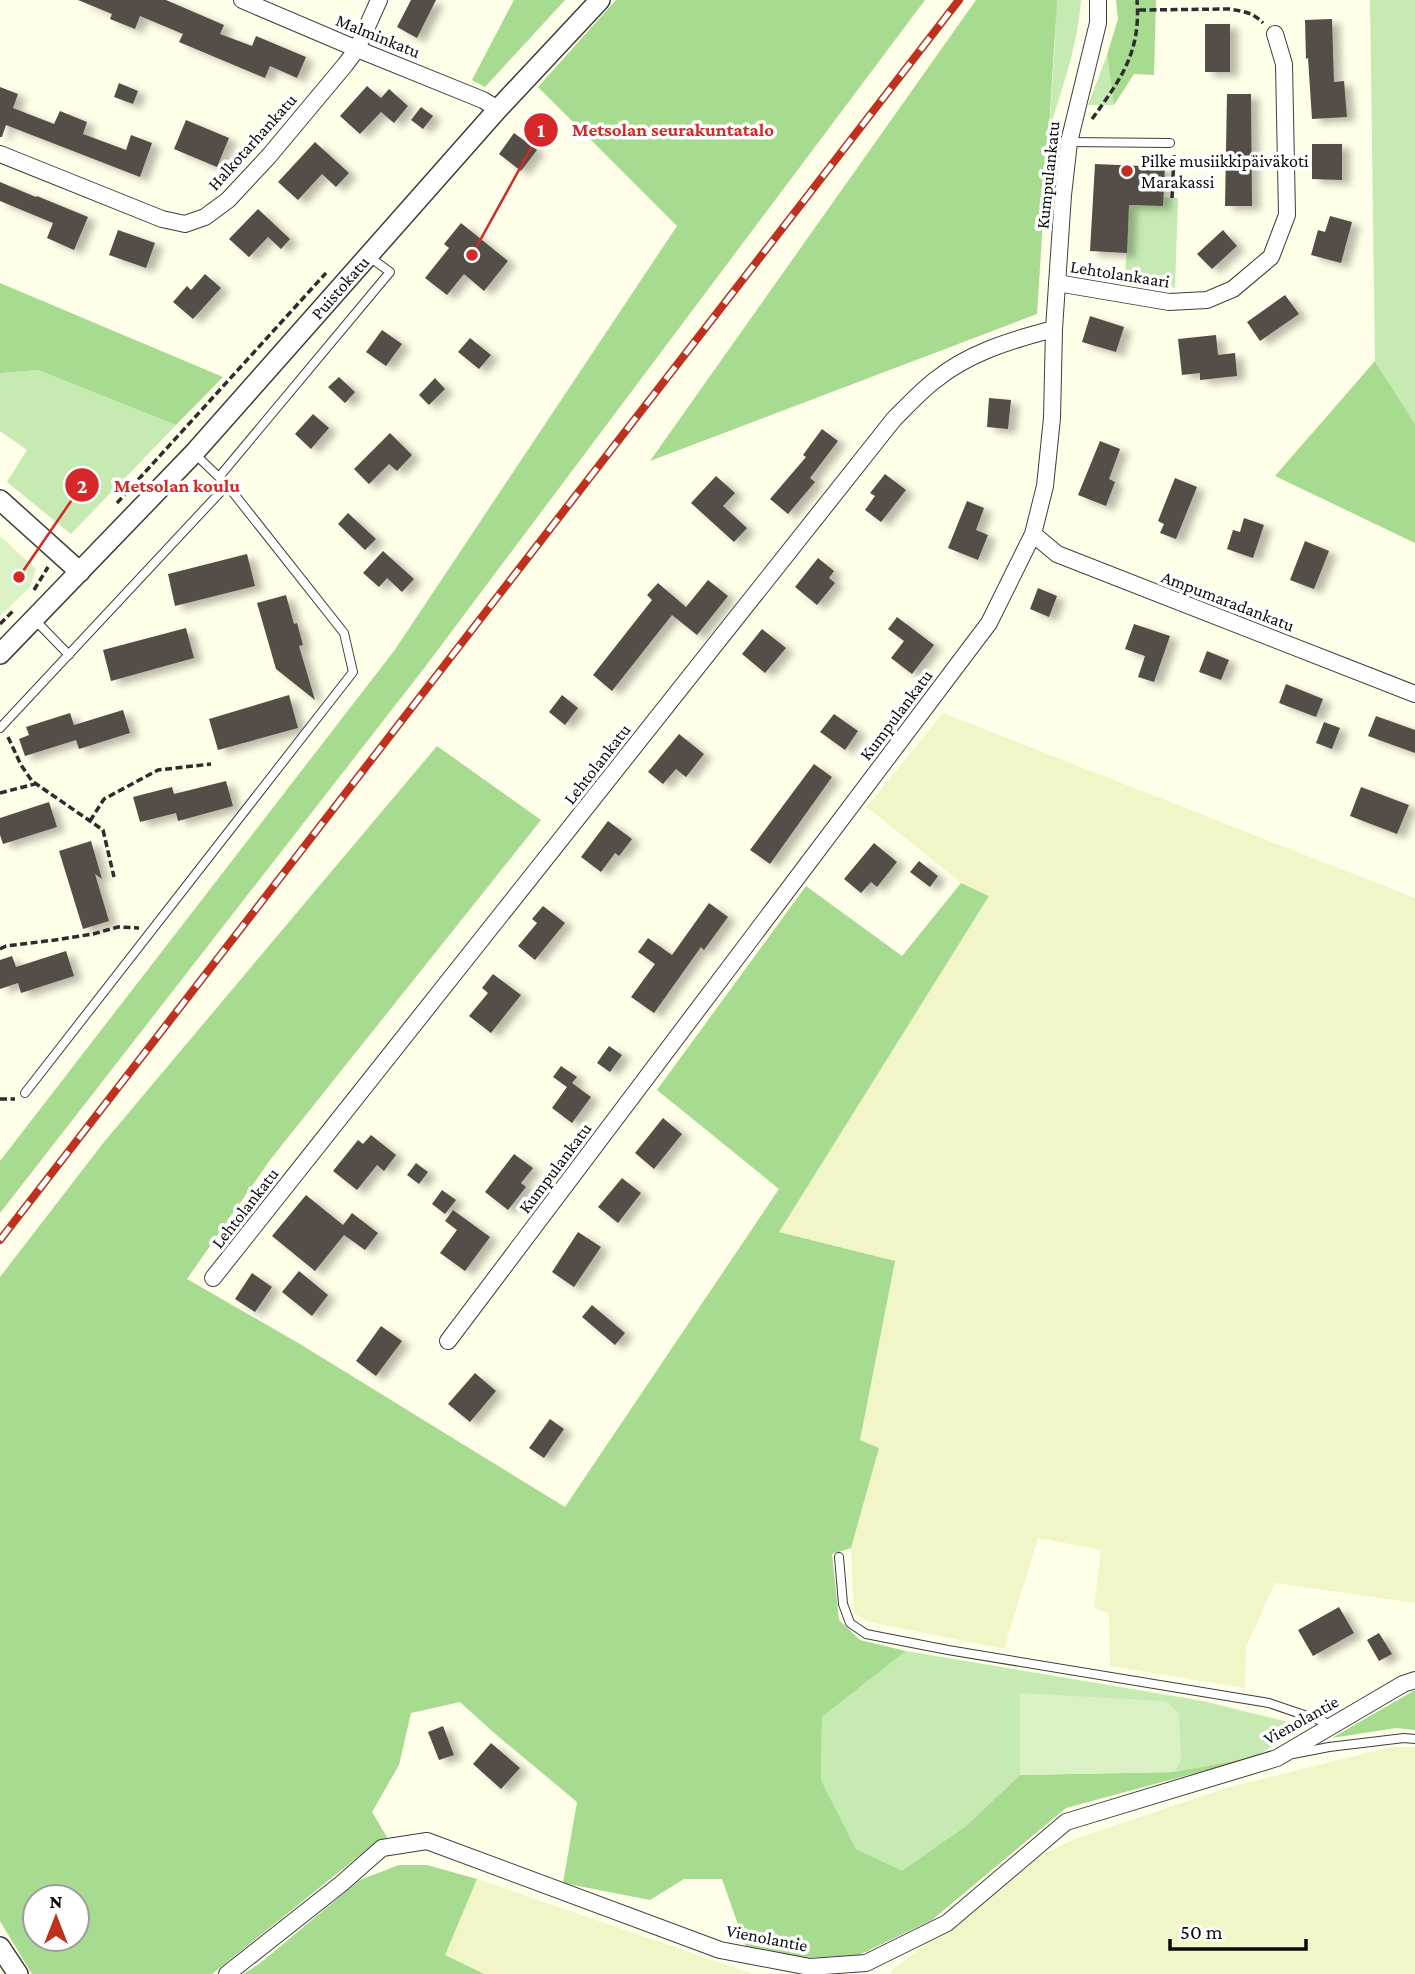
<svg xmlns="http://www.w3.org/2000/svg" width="1415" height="1974" font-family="'Crimson Pro',serif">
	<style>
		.farmland { fill: #f2f5c8 }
		.green { fill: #c6eab1 }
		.forest { fill: #a6db90; fill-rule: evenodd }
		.pitch { fill: #daf1c3 }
		.building { fill: #544e47; filter: url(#shadow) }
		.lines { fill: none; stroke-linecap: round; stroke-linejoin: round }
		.service-casing { stroke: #3e3e3e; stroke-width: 10 }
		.minor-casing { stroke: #3e3e3e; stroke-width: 18 }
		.tertiary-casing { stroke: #3e3e3e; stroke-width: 22 }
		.path { stroke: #2d2d2d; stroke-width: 3.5; stroke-dasharray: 7 3.5; stroke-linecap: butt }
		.service { stroke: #fff; stroke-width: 8 }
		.minor { stroke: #fff; stroke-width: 16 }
		.tertiary { stroke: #fff; stroke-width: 19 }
		.rail-casing { stroke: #bf311e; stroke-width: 8 }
		.rail { stroke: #fff; stroke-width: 5; stroke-dasharray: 16; stroke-linecap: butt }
		.poi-dot { fill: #bf311e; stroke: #fff; stroke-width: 2.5 }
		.labels { text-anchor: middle; stroke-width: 7; stroke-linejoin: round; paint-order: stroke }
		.street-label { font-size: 18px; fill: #0b0b0b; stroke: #fff }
		.poi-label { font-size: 18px; fill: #0b0b0b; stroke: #fff; text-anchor: start }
		.leader { fill: none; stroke: #d62828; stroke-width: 2.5 }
		.callout-dot { fill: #d62828; stroke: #fff; stroke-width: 2.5 }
		.mark-label { font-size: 21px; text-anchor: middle; font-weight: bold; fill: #fff }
		.callout-label { font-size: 19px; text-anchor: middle; font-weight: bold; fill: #d62828; stroke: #fff; stroke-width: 7; stroke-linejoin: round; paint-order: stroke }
	</style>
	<defs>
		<filter id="shadow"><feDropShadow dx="8" dy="4.5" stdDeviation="3.5" flood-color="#0004"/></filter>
	</defs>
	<rect width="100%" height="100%" fill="#fffee8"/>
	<!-- farmland -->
	<path class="farmland" d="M943,713L1415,898V1603L1275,1583L1246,1647L1245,1688L1110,1666L1109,1613L1094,1608L1101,1550L1038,1538L1004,1649L869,1622L854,1613L851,1548L879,1448L860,1440L894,1261L778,1233L989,896L961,883L867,807Z
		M1391,1747H1415V1974H893L891,1971L1034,1859L1075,1839L1226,1788Z
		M477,1879L750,1973L752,1974H484L444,1956Z"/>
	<!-- green -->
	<path class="green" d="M1056,0H1081C1078,45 1062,88 1049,131L1055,44Z
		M1370,0H1415V424L1375,361Z
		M1107,55L1114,105H1088Z
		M1163,197L1178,198L1175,288L1125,279L1129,205L1163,206Z
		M38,370L176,425L71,534L7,482L27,450L0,431V373Z
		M906,1651L1203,1701L1305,1726L1255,1757L1174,1772L1181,1759L1020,1694V1775L966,1826L902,1872L856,1849L821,1780L822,1717Z"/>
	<!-- forest -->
	<path class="forest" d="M514,0H565L485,87L472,80Z
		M616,0H925L425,667L0,1213V1161L394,651L677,226L538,87Z
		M976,0H1056L1057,3L1037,314L650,461Z
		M1116,0H1156L1154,75L1134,74L1114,105L1107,55L1118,19Z
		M0,283L223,377L176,425L38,370L0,373Z
		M1375,361L1415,424V543L1275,476Z
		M437,746L541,820L270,1160L187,1279L300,1344L565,1507L779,1189L657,1090L806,886L902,956L961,883L989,896L779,1232L895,1261L860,1440L879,1448L851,1548L832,1554L839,1620L860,1640L906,1651L822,1717L821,1780L856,1849L902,1871L966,1826L1020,1775L1174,1772L1255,1757L1066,1808L932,1920L859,1955L805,1958L746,1947L722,1879H684L650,1900L563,1883L577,1802L493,1732L460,1702L411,1713L399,1765L372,1812L388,1839L370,1847L212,1974H32L0,1921V1277L104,1142ZM35,1897H77V1939H35Z
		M1415,1690V1730L1396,1728L1332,1738Z
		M399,1865H427L477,1879L445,1955L484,1974H243L259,1964L360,1880Z"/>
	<!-- pitch -->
	<path class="pitch" d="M0,536L36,569L30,587L0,616Z
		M1020,1693L1166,1701L1179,1714L1181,1759L1174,1772L1020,1775Z"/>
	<!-- building -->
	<path class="building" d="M78,0H166L224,25L220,34L252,46L256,36L306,57L297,78L270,66L265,78L179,42L183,34L140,16L135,29L110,19L112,14Z
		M411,0H436L417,38L397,27Z
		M1332,19L1334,82L1344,81L1347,117L1312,119L1308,58L1306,59L1305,20Z
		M1205,24H1230V72H1205Z
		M119,83L138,91L133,104L114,97Z
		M367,86L381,98L389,89L408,106L394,123L381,112L360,134L340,116Z
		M0,87L18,94L13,108L54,124L60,111L87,122L83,134L126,150L131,135L152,143L140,177L6,125L2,137H0Z
		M1227,94H1251L1252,206H1225Z
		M421,107L433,116L423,129L411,120Z
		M186,120L229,138L217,167L174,149Z
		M514,133L537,150L521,171L499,154Z
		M315,142L349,173L336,187L322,174L298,200L278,182Z
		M1312,144H1342V180L1312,179Z
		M1095,164L1165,167L1163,206L1129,205L1127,253L1090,251Z
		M0,182L36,197L37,196L88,217L74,250L47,238L53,223L0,201Z
		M258,209L290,239L281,249L268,237L249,257L229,239Z
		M1330,216L1352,222L1341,263L1311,255L1318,230L1325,232Z
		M461,223L508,261L484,291L464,274L447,295L425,278L449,248L444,244Z
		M118,230L155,243L146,268L109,255Z
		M1223,230L1237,246L1212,269L1197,254Z
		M205,274L221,288L193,319L173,302L187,286L191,290Z
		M1285,295L1299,314L1260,341L1247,322Z
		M1090,316L1124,327L1116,352L1082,342Z
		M382,330L402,344L386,366L366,352Z
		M1216,335L1218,355L1235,353L1237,376L1200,380V373L1182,375L1178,339Z
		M470,338L491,355L479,369L458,352Z
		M339,377L355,392L345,403L328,387Z
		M435,378L445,389L429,405L419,395Z
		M989,398L1011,400L1008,429L987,427Z
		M313,414L329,428L311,449L295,434Z
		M822,429L838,441L810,478L815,482L788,514L770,499L806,457L803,455Z
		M390,433L412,455L397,471L389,464L369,484L354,469Z
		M1100,441L1120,449L1109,479L1115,482L1106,506L1078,495Z
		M885,474L906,490L881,522L865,510L875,496L870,493Z
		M716,476L735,493L723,506L747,528L734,542L691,503Z
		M1175,478L1197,487L1176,539L1160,533L1164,524L1158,521Z
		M967,501L984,508L976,530L988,535L978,560L948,548Z
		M348,513L376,539L365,550L338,524Z
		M1244,518L1264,525L1253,558L1227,549L1233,530L1240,532Z
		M1305,541L1329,551L1314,589L1290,580Z
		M383,551L414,579L402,592L387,578L379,587L363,573Z
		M247,554L255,586L175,606L168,574Z
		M818,558L834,571L829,578L835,583L817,605L795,587Z
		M708,580L728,596L697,635L672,615L612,691L593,675L652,600L647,595L658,583L686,607Z
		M1038,588L1057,596L1049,617L1030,609Z
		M286,595L294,624L297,623L303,645L299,646L315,700L276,669L257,603Z
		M897,617L934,645L912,674L891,658L904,641L888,629Z
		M1134,624L1170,636L1154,682L1138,677L1145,656L1125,649Z
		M186,628L194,658L111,681L103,650Z
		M762,629L786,648L765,673L742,654Z
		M1207,651L1229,660L1221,680L1199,672Z
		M1286,684L1323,699L1316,717L1279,703Z
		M289,695L298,728L218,750L209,719Z
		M562,695L578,708L565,725L549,712Z
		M123,710L130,733L79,749L76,740L25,756L19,739L29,735L26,727L70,713L74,725Z
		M834,714L858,731L845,750L820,732Z
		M1376,716L1415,730V753L1368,736Z
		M1324,722L1340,728L1332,749L1316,743Z
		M679,734L704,754L686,777L676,769L663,784L648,772Z
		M814,764L832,777L770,864L750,850Z
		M226,781L233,806L178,821L176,813L140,822L133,797L172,787L174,794Z
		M1361,787L1409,805L1397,834L1350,816Z
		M49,802L57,827L3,844L0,835V818Z
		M608,821L632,839L619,856L615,853L601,872L581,857Z
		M91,841L102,879L95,874L109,921L83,929L59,851Z
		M874,843L897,862L877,887L871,882L861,893L844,879Z
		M919,861L938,876L930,887L910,872Z
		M709,903L728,917L704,950L701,947L654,1013L631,997L655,964L638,952L648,938L672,955Z
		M543,906L565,923L535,960L518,946L537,923L532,919Z
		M66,951L74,976L21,993L18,983L0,989V960L12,956L16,967Z
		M493,974L521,995L491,1033L469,1016L488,993L482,988Z
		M609,1046L622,1055L610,1072L597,1063Z
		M561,1066L577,1077L572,1083L591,1097L572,1123L552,1108L567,1087L553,1077Z
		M663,1118L682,1134L654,1169L635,1153Z
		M371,1135L396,1155L384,1171L377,1165L357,1190L333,1171L358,1140L363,1144Z
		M514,1154L533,1168L521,1183L526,1187L508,1210L485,1192Z
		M416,1163L428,1172L419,1184L407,1175Z
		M622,1178L641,1193L618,1223L598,1207Z
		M442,1190L456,1200L445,1214L432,1204Z
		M306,1195L343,1225L352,1213L378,1233L365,1250L344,1235L315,1271L272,1236Z
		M453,1210L490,1237L465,1271L440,1253L457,1230L445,1221Z
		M578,1232L601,1247L574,1287L552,1272Z
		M299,1271L328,1295L312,1316L282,1292Z
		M252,1273L272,1287L255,1312L235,1299Z
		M592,1305L625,1333L615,1345L582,1317Z
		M381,1326L402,1341L376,1376L356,1361Z
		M475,1373L496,1391L470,1422L448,1404Z
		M550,1419L564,1429L544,1458L529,1448Z
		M1339,1607L1354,1633L1313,1656L1298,1630Z
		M1379,1633L1392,1654L1379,1661L1367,1640Z
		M443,1726L454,1755L439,1760L428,1732Z
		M491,1743L520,1768L501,1789L473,1764Z"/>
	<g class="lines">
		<defs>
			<path id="service" d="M1069,142L1170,143
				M219,477L390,272L368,256
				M34,619L69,655
				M0,728L227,485
				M25,1093L353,672L344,633L227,485L194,453
				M839,1557L843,1604L850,1623L866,1634L948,1650L1269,1703L1333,1725
				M1293,1754L1329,1747L1404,1738L1415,1739"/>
			<path id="minor" d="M242,0L357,49L483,100L498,109
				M0,154L162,219L185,224L205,217L228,200L269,156L345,65L357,49L379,0
				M1057,283L1169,302L1207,300L1233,289L1271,257L1287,215L1284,64L1275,34
				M1033,534L1057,554L1415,694
				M213,1278L894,419C907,406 920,392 934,381C968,353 1011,340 1054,329
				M448,1341L989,623L1033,534L1045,486L1052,418L1054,329L1063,195L1069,142L1098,23V0
				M227,1974L341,1884L382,1848L427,1841L720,1950L810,1967L866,1963L947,1923L1066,1822L1277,1758L1403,1684L1415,1680"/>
			<g id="tertiary">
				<path d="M0,500L80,572"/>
				<path id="s1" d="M0,654L194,453L498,109L600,0"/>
				<path d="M0,1947L18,1974"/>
			</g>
		</defs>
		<!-- service casing -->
		<use href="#service" class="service-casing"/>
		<!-- minor casing -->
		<use href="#minor" class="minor-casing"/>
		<!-- tertiary casing -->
		<use href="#tertiary" class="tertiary-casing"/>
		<!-- path -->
		<path class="path" d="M1139,10L1229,9C1243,11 1254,13 1263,23
			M1092,119C1121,79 1141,52 1137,0
			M1172,198L1174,155
			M117,503L326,273
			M34,590L48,567
			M0,624L13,611
			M8,737L21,765L32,781L103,830L114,877
			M0,793L35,784
			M90,821L104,799L158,770L211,764
			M0,949L6,946L55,940L93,934L118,927L139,928
			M0,1099H15"/>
		<!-- service -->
		<use href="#service" class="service"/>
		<!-- minor -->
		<use href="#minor" class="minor"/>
		<!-- tertiary -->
		<use href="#tertiary" class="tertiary"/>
		<defs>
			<path id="rail" d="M0,1240L959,0"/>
		</defs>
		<!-- rail casing -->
		<use href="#rail" class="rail-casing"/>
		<!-- rail -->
		<use href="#rail" class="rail"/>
	</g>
	<!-- markers -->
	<circle class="poi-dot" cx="1127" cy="171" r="7"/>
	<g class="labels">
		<!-- street labels -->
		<g class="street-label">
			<text transform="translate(378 36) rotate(22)" y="6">Malminkatu</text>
			<text transform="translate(252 142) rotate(-48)" y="6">Halkotarhankatu</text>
			<text transform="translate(1048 175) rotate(-84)" y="6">Kumpulankatu</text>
			<text transform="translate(1120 274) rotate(9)" y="6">Lehtolankaari</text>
			<text dy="6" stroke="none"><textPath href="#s1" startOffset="500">Puistokatu</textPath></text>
			<text transform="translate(1228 601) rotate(21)" y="6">Ampumaradankatu</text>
			<text transform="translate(896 715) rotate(-53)" y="6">Kumpulankatu</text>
			<text transform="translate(597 764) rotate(-52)" y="6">Lehtolankatu</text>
			<text transform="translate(555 1168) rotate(-53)" y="6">Kumpulankatu</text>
			<text transform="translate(245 1208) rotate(-52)" y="6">Lehtolankatu</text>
			<text transform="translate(1301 1720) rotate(-29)" y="6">Vienolantie</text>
			<text transform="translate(767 1938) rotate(11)" y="6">Vienolantie</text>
		</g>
		<!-- poi labels -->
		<g class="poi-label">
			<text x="1141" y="167">Pilke musiikkipäiväkoti<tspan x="1141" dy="21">Marakassi</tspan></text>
		</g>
	</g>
	<!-- callouts -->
	<path class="leader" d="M472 255L541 130M19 577L82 485"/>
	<g class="callout-dot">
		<circle cx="472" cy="255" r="7"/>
		<circle cx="19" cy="577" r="7"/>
		<circle cx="541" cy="130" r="18"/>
		<circle cx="82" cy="485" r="18"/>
	</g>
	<g class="mark-label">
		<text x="541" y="137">1</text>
		<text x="82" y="493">2</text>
	</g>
	<g class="callout-label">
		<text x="673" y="136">Metsolan seurakuntatalo</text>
		<text x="177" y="492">Metsolan koulu</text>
	</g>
	<!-- north arrow -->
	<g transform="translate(56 1918)"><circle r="33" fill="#ffffff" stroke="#9d9d9d" stroke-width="2"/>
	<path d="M0-5L12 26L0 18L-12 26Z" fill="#bf311e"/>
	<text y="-10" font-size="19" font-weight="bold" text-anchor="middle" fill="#0b0b0b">N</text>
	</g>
	<!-- scale -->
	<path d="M1170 1939v10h136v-10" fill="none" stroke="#0b0b0b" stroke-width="3.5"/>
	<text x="1180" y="1939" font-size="21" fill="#0b0b0b" stroke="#ffffff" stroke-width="5" paint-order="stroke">50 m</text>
</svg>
